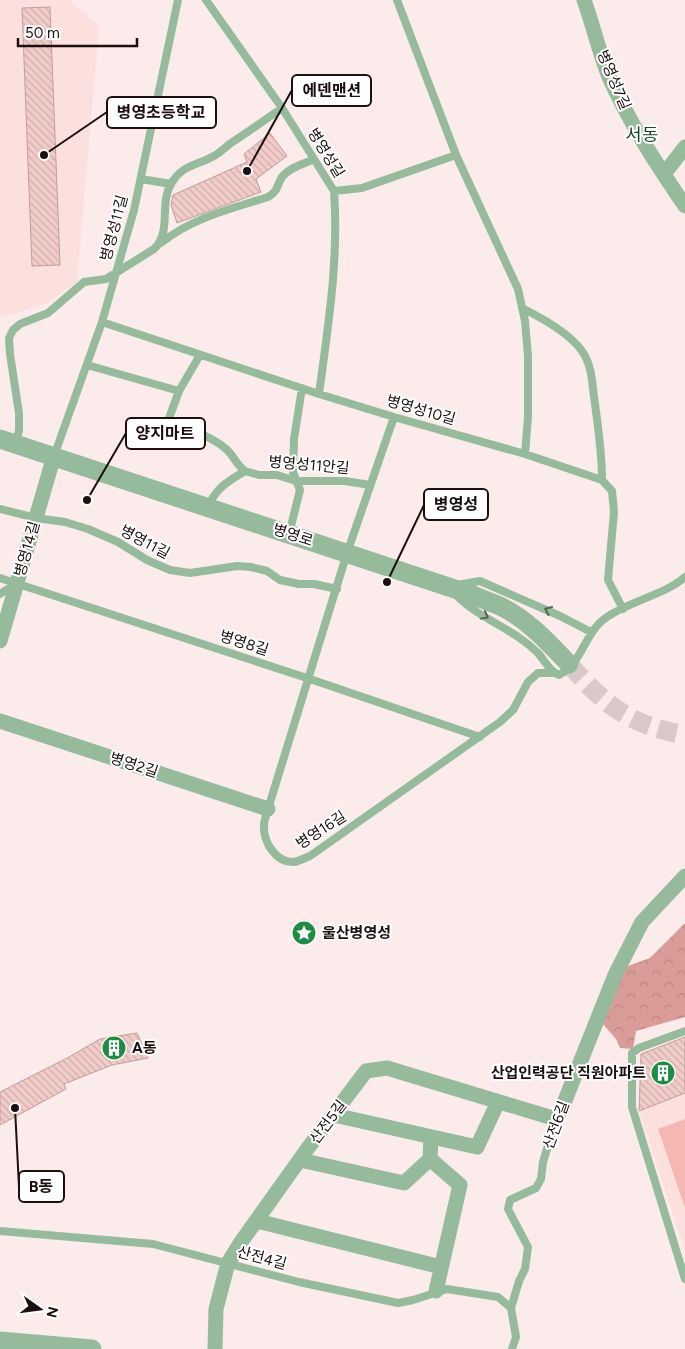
<svg xmlns="http://www.w3.org/2000/svg" width="685" height="1349" font-family="Figtree,'Noto Sans KR',sans-serif">
	<style>
		.built { fill: #fce0dd }
		.grass { fill: #f4b7b3 }
		.forest { fill: url(#forest-crowns) }
		.building { fill: url(#building-back-hatch); stroke: #c19e9b }
		.lines { fill: none; stroke-linecap: round; stroke-linejoin: round }
		.tertiary-tunnel { stroke: #d9cac9; stroke-width: 19; stroke-dasharray: 19 9; stroke-linecap: butt }
		.service { stroke: #95bb9c; stroke-width: 8 }
		.minor { stroke: #95bb9c; stroke-width: 15 }
		.tertiary { stroke: #95bb9c; stroke-width: 19 }
		.oneway { stroke: #586556 }
		.labels { text-anchor: middle; stroke-width: 4; stroke-linejoin: round; paint-order: stroke }
		.street-label { font-size: 15px; fill: #1b0f0f; stroke: #fff }
		.poi-label { font-size: 15px; font-weight: bold; fill: #1b0f0f; stroke: #fff; text-anchor: start }
		.quarter-label { font-size: 18px; fill: #154724; stroke: #fff }
		.leader { fill: none; stroke: #1b0f0f; stroke-width: 2 }
		.callout-dot { fill: #1b0f0f; stroke: #fff; stroke-width: 2 }
		.callout { fill: #fff; stroke: #1b0f0f; stroke-width: 2 }
		.callout-label { font-size: 16px; text-anchor: middle; font-weight: bold; fill: #1b0f0f }
	</style>
	<defs>
		<pattern id="forest-crowns" width="20" height="18" patternUnits="userSpaceOnUse" patternTransform="scale(1.25)"><rect width="20" height="18" fill="#d99c98"/><path d="M2 6a3 3 0 1 1 6 0M12 15a3 3 0 1 1 6 0" fill="none" stroke="#ba8582"/></pattern>
		<pattern id="building-back-hatch" width="6" height="6" patternUnits="userSpaceOnUse" patternTransform="scale(1.25)"><rect width="6" height="6" fill="#f1ccc9"/><path d="M-1 5l2 2M0 0l6 6M5-1l2 2" fill="none" stroke="#ceaeab"/></pattern>
	</defs>
	<rect width="100%" height="100%" fill="#fbebea"/>
	<!-- built -->
	<path class="built" d="M0,0H70L99,27L77,282L48,303L0,318Z
		M685,1093V1250L639,1111Z"/>
	<!-- grass -->
	<path class="grass" d="M685,1119V1208L658,1129Z"/>
	<!-- forest -->
	<path class="forest" d="M685,923V1017L636,1031L633,1049L620,1048L616,1039L602,1023L617,983L628,966L650,958Z"/>
	<!-- building -->
	<path class="building" d="M50,7L60,265L32,266L22,8Z
		M270,133L287,156L256,179L261,192L177,223L171,205L173,195L247,162L244,154Z
		M137,1033L148,1058L112,1065L64,1084L66,1089L0,1125V1092L69,1057L100,1039Z
		M685,1037V1093L639,1111L641,1054Z"/>
	<g class="lines">
		<!-- tertiary-tunnel -->
		<path class="tertiary-tunnel" d="M569,664C605,705 629,725 685,735"/>
		<!-- service -->
		<path class="service" d="M206,0L282,108L334,191L362,188L456,155
			M397,0L456,155L518,289L525,321L528,356V417L525,454
			M141,179L171,184
			M161,243C192,218 230,209 268,197C280,189 275,188 282,177C288,168 304,164 314,159
			M522,308C542,318 575,336 585,356C592,368 592,383 594,397C598,425 602,452 602,480
			M102,322L319,394L394,417L525,454L602,480L612,491L614,512L608,580L623,609
			M200,355L179,391L168,421C187,429 209,435 225,448C233,454 236,465 245,471
			M87,365L179,391
			M319,394C328,327 339,259 334,191
			M394,417L347,553L268,809C267,814 264,820 264,825C263,842 276,863 294,862C299,861 305,858 310,856L500,722L513,710L528,682L538,673H553
			M16,444L19,430V413L10,354L9,338L13,330L20,324L48,313L84,282L106,279L154,249C172,232 159,204 171,184C182,165 195,166 212,157C219,154 224,148 231,143C248,132 265,120 282,108
			M54,456L102,322L134,210L178,0
			M208,507C216,488 227,482 245,471L259,475H277L296,481H345L370,485
			M0,509L36,518L65,522L88,529L118,542L147,560L170,570L190,573L237,566L251,567L267,571L280,580L299,584H314L337,589
			M289,534L300,490L293,472L294,439L302,388
			M0,578L310,679L480,737
			M457,585L480,581L560,616L591,632
			M0,594L14,585
			M455,594C479,619 513,628 538,653C545,661 549,671 559,675C583,663 584,632 607,617C628,602 666,594 685,577
			M685,1031L639,1048L632,1053V1107L685,1279
			M0,1231L153,1244L299,1282L398,1303L413,1300L447,1289L498,1297L511,1308
			M512,1349L516,1337L511,1308L519,1281L525,1269L528,1247L508,1209L510,1200L536,1188L541,1179L543,1162L556,1119"/>
		<!-- minor -->
		<path class="minor" d="M584,0C593,25 599,52 609,77C629,122 657,165 685,206
			M664,174L685,147
			M0,641L54,456
			M0,721L268,809
			M334,1115L477,1147L498,1102
			M431,1137L430,1159L460,1185L436,1291
			M300,1160L404,1183L430,1159
			M257,1221L441,1267
			M215,1349L216,1309L228,1263L241,1242L308,1148L366,1071L387,1068L556,1119L562,1108L615,975L642,922L685,876"/>
		<!-- tertiary -->
		<path class="tertiary" d="M0,439L470,594C480,598 490,602 500,606C527,619 548,642 569,664
			M0,1341L92,1349"/>
	</g>
	<!-- one-way arrows -->
	<defs><path id="oneway-chevron" d="M-2-3.5L2.5 0L-2 3.5" fill="none" stroke-width="1.6" stroke-linecap="round" stroke-linejoin="round" transform="scale(1.25)"/></defs>
	<g class="oneway">
		<use href="#oneway-chevron" transform="translate(548 610) rotate(-155)"/>
		<use href="#oneway-chevron" transform="translate(485 616) rotate(29)"/>
	</g>
	<!-- icons -->
	<defs>
		<symbol id="sight-disc" viewBox="-11 -11 22 22"><circle r="9.5" fill="#1d8d45" stroke="#fff"/><path d="M0-6L1.8-2.2L6-1.7L2.9 1.2L3.7 5.4L0 3.3L-3.7 5.4L-2.9 1.2L-6-1.7L-1.8-2.2Z" fill="#fff"/></symbol>
		<symbol id="building-disc" viewBox="-11 -11 22 22"><circle r="9.5" fill="#1d8d45" stroke="#fff"/><path d="M-4-6H4V6H1V3H-1V6H-4ZM-2.5-4.3h1.7v1.8h-1.7ZM.8-4.3h1.7v1.8H.8ZM-2.5-1h1.7V.8h-1.7ZM.8-1h1.7V.8H.8Z" fill="#fff"/></symbol>
	</defs>
	<g fill-rule="evenodd">
		<use href="#sight-disc" x="290" y="919" width="28" height="28"/>
		<use href="#building-disc" x="100" y="1034" width="28" height="28"/>
		<use href="#building-disc" x="649" y="1059" width="28" height="28"/>
	</g>
	<g class="labels">
		<!-- street labels -->
		<g class="street-label">
			<text transform="translate(614 80) rotate(67)" y="5">병영성7길</text>
			<text transform="translate(326 153) rotate(58)" y="5">병영성길</text>
			<text transform="translate(114 228) rotate(-75)" y="5">병영성11길</text>
			<text transform="translate(421 410) rotate(16)" y="5">병영성10길</text>
			<text transform="translate(309 465) rotate(5)" y="5">병영성11안길</text>
			<text transform="translate(293 535) rotate(18)" y="5">병영로</text>
			<text transform="translate(145 542) rotate(28)" y="5">병영11길</text>
			<text transform="translate(27 549) rotate(-74)" y="5">병영14길</text>
			<text transform="translate(244 643) rotate(18)" y="5">병영8길</text>
			<text transform="translate(134 765) rotate(18)" y="5">병영2길</text>
			<text transform="translate(321 830) rotate(-33)" y="5">병영16길</text>
			<text transform="translate(328 1122) rotate(-53)" y="5">산전5길</text>
			<text transform="translate(556 1125) rotate(-70)" y="5">산전6길</text>
			<text transform="translate(262 1258) rotate(15)" y="5">산전4길</text>
		</g>
		<!-- poi labels -->
		<g class="poi-label">
			<text x="322" y="938">울산병영성</text>
			<text x="132" y="1053">A동</text>
			<text x="646" y="1078" text-anchor="end">산업인력공단 직원아파트</text>
		</g>
		<!-- quarter labels -->
		<g class="quarter-label">
			<text x="642" y="141">서동</text>
		</g>
	</g>
	<!-- callouts -->
	<path class="leader" d="M247 171L292 90M44 155L107 112M87 500L126 433M387 582L424 505M15 1108L19 1187"/>
	<g class="callout-dot">
		<circle cx="247" cy="171" r="5"/>
		<circle cx="44" cy="155" r="5"/>
		<circle cx="87" cy="500" r="5"/>
		<circle cx="387" cy="582" r="5"/>
		<circle cx="15" cy="1108" r="5"/>
	</g>
	<g class="callout">
		<rect x="292" y="75" width="79" height="31" rx="5"/>
		<rect x="107" y="97" width="109" height="31" rx="5"/>
		<rect x="126" y="418" width="79" height="31" rx="5"/>
		<rect x="424" y="489" width="64" height="31" rx="5"/>
		<rect x="19" y="1171" width="45" height="31" rx="5"/>
	</g>
	<g class="callout-label">
		<text x="332" y="96">에덴맨션</text>
		<text x="161" y="118">병영초등학교</text>
		<text x="165" y="439">양지마트</text>
		<text x="456" y="510">병영성</text>
		<text x="41" y="1192">B동</text>
	</g>
	<!-- north arrow -->
	<g transform="translate(40 1309) rotate(104)" stroke="#ffffff" stroke-width="4" paint-order="stroke">
	<path d="M0-4L9 19L0 12L-9 19Z" fill="#1b0f0f"/>
	<text y="-8" font-size="14" font-weight="bold" text-anchor="middle" fill="#1b0f0f">N</text>
	</g>
	<!-- scale -->
	<path d="M18 38v8h119v-8" fill="none" stroke="#1b0f0f" stroke-width="2.5"/>
	<text x="25" y="38" font-size="15" fill="#1b0f0f" stroke="#ffffff" stroke-width="4" paint-order="stroke">50 m</text>
</svg>
